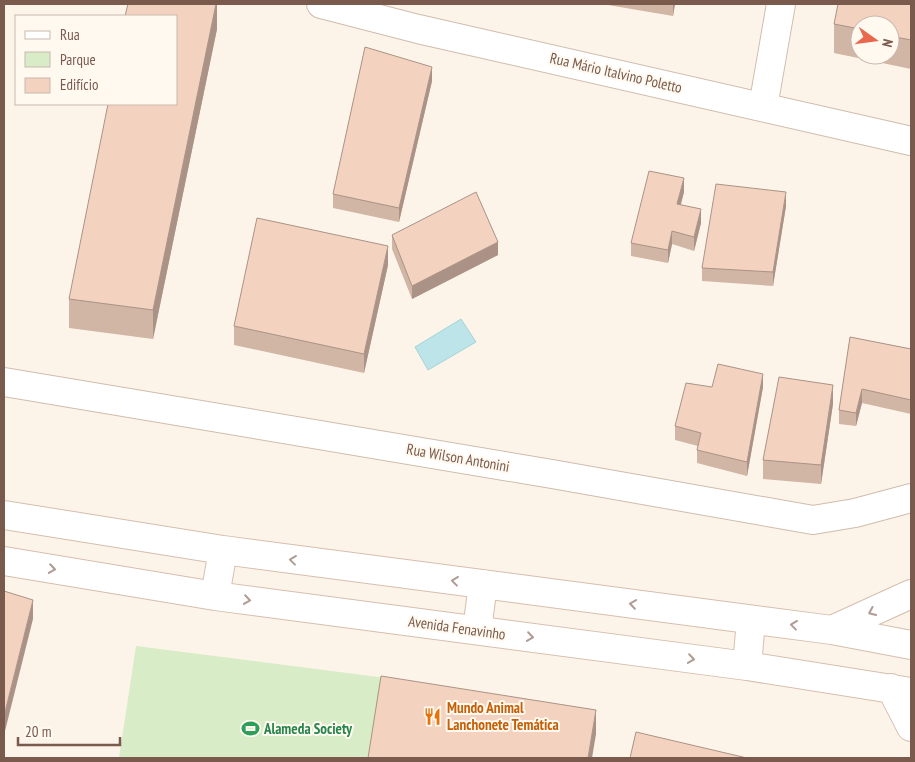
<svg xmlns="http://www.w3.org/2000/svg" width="915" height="762" font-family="'PT Sans Narrow',sans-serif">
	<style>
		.green { fill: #d7ecc7 }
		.water { fill: #bde4e8; stroke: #a3d4da }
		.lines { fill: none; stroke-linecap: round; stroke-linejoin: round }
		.street-casing { stroke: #d0bcae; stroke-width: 30 }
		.secondary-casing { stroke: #d6beae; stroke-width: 30 }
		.street { stroke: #fff; stroke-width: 28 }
		.secondary { stroke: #fff; stroke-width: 28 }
		.wall { fill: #d1b5a5; fill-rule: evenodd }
		.shaded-wall { fill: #aa9386 }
		.building { fill: #f3d2c0; stroke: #aa9386 }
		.oneway { stroke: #af9c94 }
		.labels { text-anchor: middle; stroke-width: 4; stroke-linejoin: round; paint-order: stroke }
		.street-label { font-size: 15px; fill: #795a4c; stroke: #fff9f0 }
		.food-label { font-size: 15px; font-weight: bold; fill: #c56008; stroke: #fff9f0; text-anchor: start }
		.leisure-label { font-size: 15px; font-weight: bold; fill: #27864d; stroke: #fff9f0; text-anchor: start }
	</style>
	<rect width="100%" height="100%" fill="#fdf4e9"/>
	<!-- green -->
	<path class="green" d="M136,646L386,678L371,758H119Z"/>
	<!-- water -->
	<path class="water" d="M461,319L476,342L428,370L415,347Z"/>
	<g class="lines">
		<defs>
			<path id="street" d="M321,4L418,29L911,141
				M763,107L781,4
				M4,382L552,474L813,520L855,513L911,498"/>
			<path id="secondary" d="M4,515L223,550L832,630L911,645
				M4,561L215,596L747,666L911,692
				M215,596L223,550
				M477,630L483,584
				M832,630L911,594
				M747,666L751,620
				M891,688L911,727"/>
		</defs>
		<!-- street casing -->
		<use href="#street" class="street-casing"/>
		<!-- secondary casing -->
		<use href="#secondary" class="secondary-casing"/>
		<!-- street -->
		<use href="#street" class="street"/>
		<!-- secondary -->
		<use href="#secondary" class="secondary"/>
	</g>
	<!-- wall -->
	<path class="wall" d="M217,4V29L153,339L69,328V299Z
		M602,4H675L673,16Z
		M911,4V69L834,53V24ZM860,25H890V55H860Z
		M432,81L399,222L333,208V194Z
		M684,192L681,205L701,223L694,251L672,244L668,263L631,256V243Z
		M786,206L773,286L702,281V268Z
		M392,235L498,255L412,299L392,249Z
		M388,265L364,373L234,345V326Z
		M850,337L911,349V414L862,403L856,426L839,424V410Z
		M712,387H763L747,476L697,463V450L698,446L675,440V426Z
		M833,404L821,484L763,479V460Z"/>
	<!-- shaded-wall -->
	<path class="shaded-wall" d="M216,4H217V29L153,339V310Z
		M673,4H675L673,16Z
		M432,67V81L399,222V208Z
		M684,178V192L677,217V204Z
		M786,192V206L773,286V272Z
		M701,209V223L694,251V237Z
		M672,231V244L668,263V250Z
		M498,242V255L412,299V286Z
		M388,246V265L364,373V354Z
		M763,374V387L747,476V462Z
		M833,385V404L821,484V465Z
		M862,389V403L856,426V413Z
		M33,600V619L4,735V716Z
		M596,710V734L592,758H588Z"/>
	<!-- building -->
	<path class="building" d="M128,4H216L153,310L69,299L108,104H176V16H125Z
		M838,4H911V40L890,36V25H860V29L834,24Z
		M365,47L432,67L399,208L333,194Z
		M649,171L684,178L677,204L701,209L694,237L672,231L668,250L631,243Z
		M716,184L786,192L773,272L702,268Z
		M476,192L498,242L412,286L392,235Z
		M257,218L388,246L364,354L234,326Z
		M850,337L911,349V400L862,389L856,413L839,410Z
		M718,364L763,374L747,462L697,450L701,433L675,426L686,383L712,387Z
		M779,377L833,385L821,465L763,460Z
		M4,591L33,600L4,716Z
		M381,676L596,710L588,758H368Z
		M636,732L747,758H630Z"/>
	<!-- one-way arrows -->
	<defs><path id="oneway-chevron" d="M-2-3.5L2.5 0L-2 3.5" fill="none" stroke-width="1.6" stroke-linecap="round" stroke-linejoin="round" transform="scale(1.25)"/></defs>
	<g class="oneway">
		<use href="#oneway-chevron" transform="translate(293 560) rotate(-173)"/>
		<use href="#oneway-chevron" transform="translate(52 569) rotate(9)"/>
		<use href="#oneway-chevron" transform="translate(455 581) rotate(-173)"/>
		<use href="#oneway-chevron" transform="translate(247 600) rotate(8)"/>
		<use href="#oneway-chevron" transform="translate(633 604) rotate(-172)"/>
		<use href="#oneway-chevron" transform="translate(872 612) rotate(156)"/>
		<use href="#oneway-chevron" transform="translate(794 625) rotate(-173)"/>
		<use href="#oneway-chevron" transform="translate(530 637) rotate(8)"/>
		<use href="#oneway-chevron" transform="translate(691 659) rotate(8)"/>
	</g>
	<!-- icons -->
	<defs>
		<symbol id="restaurant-bare" viewBox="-9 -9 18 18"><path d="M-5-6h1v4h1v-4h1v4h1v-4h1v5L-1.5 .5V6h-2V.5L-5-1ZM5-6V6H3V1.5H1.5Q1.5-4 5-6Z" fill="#e8710a" stroke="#fff9f0" stroke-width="2.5" paint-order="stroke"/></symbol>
		<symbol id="stadium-bare" viewBox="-9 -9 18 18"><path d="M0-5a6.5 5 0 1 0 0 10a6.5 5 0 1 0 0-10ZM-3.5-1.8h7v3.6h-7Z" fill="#2e9e5b" stroke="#fff9f0" stroke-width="2.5" paint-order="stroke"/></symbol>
	</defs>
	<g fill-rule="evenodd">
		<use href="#restaurant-bare" x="420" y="704" width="25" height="25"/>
		<use href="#stadium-bare" x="238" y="716" width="25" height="25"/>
	</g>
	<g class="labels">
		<!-- street labels -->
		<g class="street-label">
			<text transform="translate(616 73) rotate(13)" y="5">Rua Mário Italvino Poletto</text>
			<text transform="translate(458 458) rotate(10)" y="5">Rua Wilson Antonini</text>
			<text transform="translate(457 628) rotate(8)" y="5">Avenida Fenavinho</text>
		</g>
		<!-- food labels -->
		<g class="food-label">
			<text x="447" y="713">Mundo Animal<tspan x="447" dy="17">Lanchonete Temática</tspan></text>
		</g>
		<!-- leisure labels -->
		<g class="leisure-label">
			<text x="264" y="734">Alameda Society</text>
		</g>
	</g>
	<!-- border -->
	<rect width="915" height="762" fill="none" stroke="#795a4c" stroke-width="10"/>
	<!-- legend -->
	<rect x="15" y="15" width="162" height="90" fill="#fff9f0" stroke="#c9b9ae"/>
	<rect x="25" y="31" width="25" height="8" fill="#ffffff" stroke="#c9b9ae"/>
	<text x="60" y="40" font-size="15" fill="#795a4c">Rua</text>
	<rect x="25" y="52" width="25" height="15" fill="#d7ecc7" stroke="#c9b9ae"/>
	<text x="60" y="65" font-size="15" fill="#795a4c">Parque</text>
	<rect x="25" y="78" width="25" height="15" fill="#f3d2c0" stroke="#c9b9ae"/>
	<text x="60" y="90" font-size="15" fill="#795a4c">Edifício</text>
	<!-- north arrow -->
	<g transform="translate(875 40) rotate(104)"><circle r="24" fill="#fff9f0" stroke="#c9b9ae"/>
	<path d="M0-4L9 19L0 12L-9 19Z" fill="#e8684d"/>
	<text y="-8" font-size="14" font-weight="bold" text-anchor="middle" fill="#795a4c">N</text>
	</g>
	<!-- scale -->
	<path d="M18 737v8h102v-8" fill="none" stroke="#795a4c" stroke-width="2.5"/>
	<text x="25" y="737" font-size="15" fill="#795a4c" stroke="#fff9f0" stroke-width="4" paint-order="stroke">20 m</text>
</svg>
